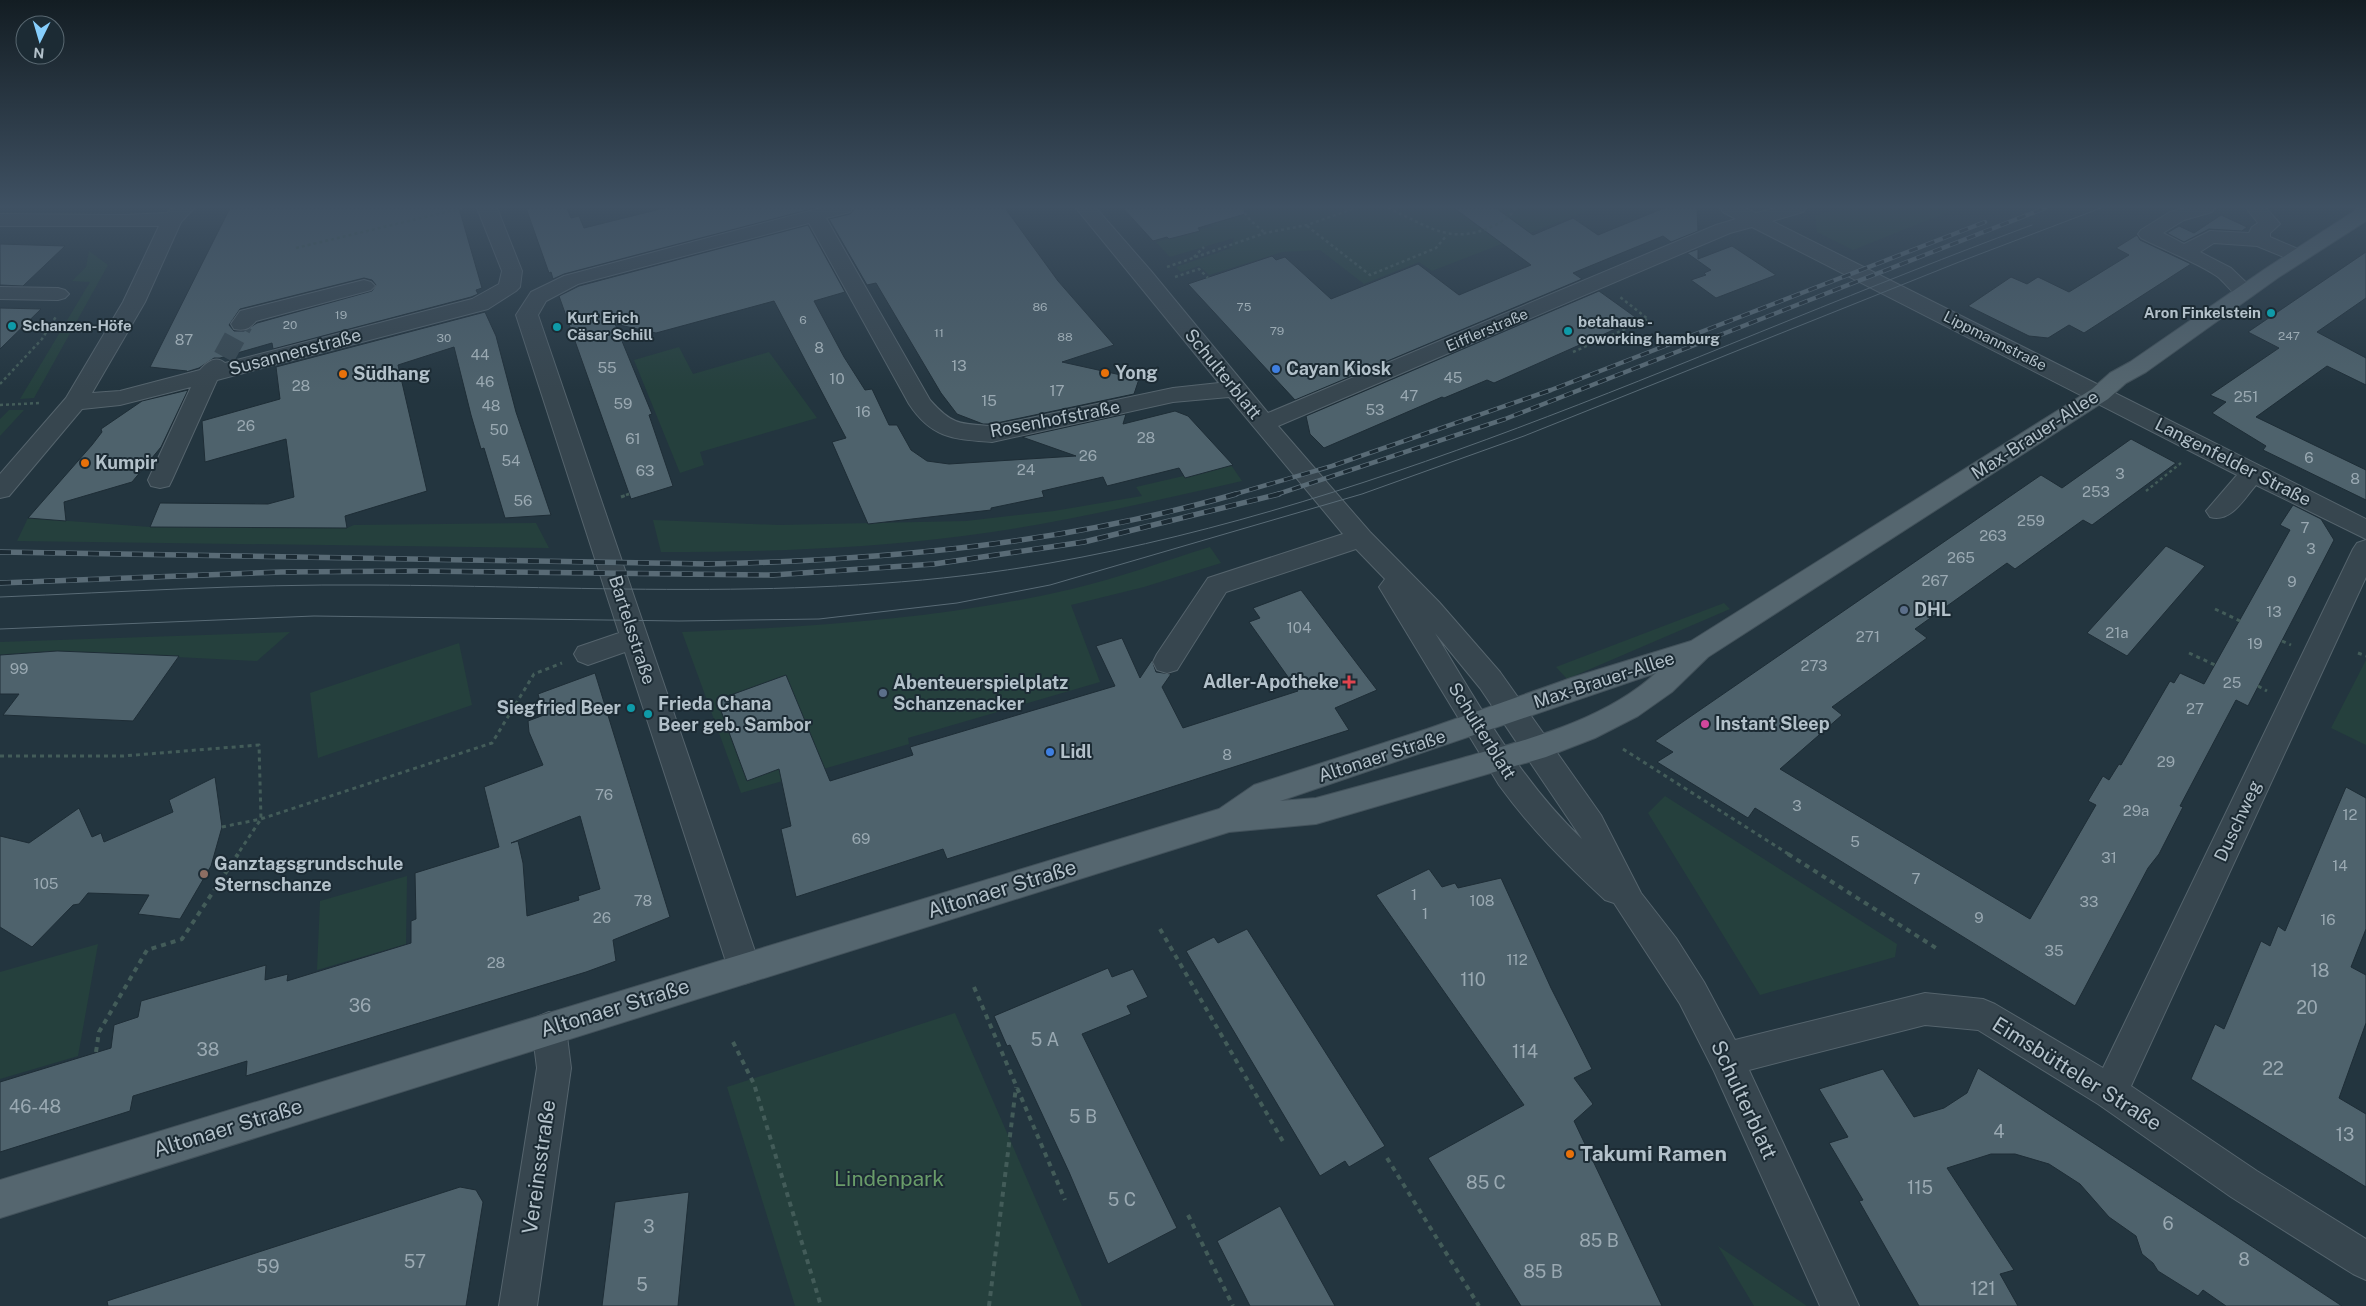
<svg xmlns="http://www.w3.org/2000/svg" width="2366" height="1306" font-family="'Public Sans',sans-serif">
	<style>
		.green { fill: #25403d }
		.building { fill: #4e626c; stroke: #1e2d36; fill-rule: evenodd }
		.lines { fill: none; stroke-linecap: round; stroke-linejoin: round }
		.minor-tunnel { stroke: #394a54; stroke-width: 22; stroke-dasharray: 22 11; stroke-linecap: butt }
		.minor-casing { stroke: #55646d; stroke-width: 2 }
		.major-casing { stroke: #43525b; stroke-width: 2 }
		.path-far2 { stroke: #435c59; stroke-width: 2.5; stroke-dasharray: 3 3; stroke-linecap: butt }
		.path-far1 { stroke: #435c59; stroke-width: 3; stroke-dasharray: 4 4; stroke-linecap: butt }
		.path { stroke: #435c59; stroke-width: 4; stroke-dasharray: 5 5; stroke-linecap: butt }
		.minor { fill: #37464f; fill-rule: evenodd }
		.major { fill: #55666f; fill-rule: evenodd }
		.tram { stroke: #596b76; stroke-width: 1 }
		.rail-far1-casing { stroke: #596b76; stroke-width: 4.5 }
		.rail-casing { stroke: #596b76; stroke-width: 5.5 }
		.rail-far1 { stroke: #1c2b34; stroke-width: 3; stroke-dasharray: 9; stroke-linecap: butt }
		.rail { stroke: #1c2b34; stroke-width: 4; stroke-dasharray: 11; stroke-linecap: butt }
		.culture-dot { fill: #0f9aa8; stroke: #1c2b34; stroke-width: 2 }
		.shop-dot { fill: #3f7fe0; stroke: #1c2b34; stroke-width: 2 }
		.food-dot { fill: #e8710a; stroke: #1c2b34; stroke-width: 2 }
		.service-dot { fill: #5c6f8a; stroke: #1c2b34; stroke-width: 2 }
		.health-dot { fill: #e0444e; stroke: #1c2b34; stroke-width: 2 }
		.hotel-dot { fill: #d1479c; stroke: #1c2b34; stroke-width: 2 }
		.education-dot { fill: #8d6e63; stroke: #1c2b34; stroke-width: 2 }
		.labels { text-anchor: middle; stroke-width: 4; stroke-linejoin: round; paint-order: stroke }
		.far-number-label { font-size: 12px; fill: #9aa9b2 }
		.far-poi-label { font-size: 15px; font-weight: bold; fill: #b3c1ca; stroke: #1c2b34; text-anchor: start }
		.far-street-label { font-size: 15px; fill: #b3c1ca; stroke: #1c2b34 }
		.number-label { font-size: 15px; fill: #9aa9b2 }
		.street-label { font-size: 18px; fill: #b3c1ca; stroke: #1c2b34 }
		.poi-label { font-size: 18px; font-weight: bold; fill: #b3c1ca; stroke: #1c2b34; text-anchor: start }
		.near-number-label { font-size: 18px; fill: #9aa9b2 }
		.near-street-label { font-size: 21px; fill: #b3c1ca; stroke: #1c2b34 }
		.near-poi-label { font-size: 21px; font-weight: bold; fill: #b3c1ca; stroke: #1c2b34; text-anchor: start }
		.near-park-label { font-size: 21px; fill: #699c69; stroke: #1c2b34 }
	</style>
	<rect width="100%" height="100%" fill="#23353f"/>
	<!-- green -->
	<path class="green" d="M1195,208H1585L1589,210L1432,271L1419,262L1364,284L1320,250L1282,252L1209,275L1199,266L1181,272L1176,267L1231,248L1234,238L1170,257L1156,242L1212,226Z
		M1841,208H1958L1853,250L1817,232L1815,216Z
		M89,251L108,265L34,398L20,399L90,282L72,281L86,267Z
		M679,347L693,374L769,352L817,418L700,452L704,465L680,473L634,360Z
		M9,410H24L0,436V419Z
		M1231,465L1242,481C1149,502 1057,524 963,536C862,549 762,552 661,552L653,520L779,525L966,521L1054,511L1142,496L1136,487Z
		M28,518L150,527L347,528L354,525L536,523L549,548L17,541Z
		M1210,547L1221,563L1144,587L1071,605L1100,682L908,738L909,744L741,793L682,632C813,627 944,619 1072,589C1119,578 1164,561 1210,547Z
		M1724,603L1730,609L1567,679L1556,667Z
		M290,632L257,661L57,651L0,655V642Z
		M459,643L472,705L318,758L310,693Z
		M2366,660V745L2331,728Z
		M1665,796L1897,944L1895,957L1760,995L1648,813Z
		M407,876L406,944L317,970L320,901Z
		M98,944L78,1056L0,1079V972Z
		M955,1013L1082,1306H795L727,1087Z
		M1718,1246L1807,1306H1754Z"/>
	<!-- building -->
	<path class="building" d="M230,208H459L482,288L476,290L478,294L471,297L273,349L272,343L220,358H214L199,368L186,372L187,371L150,367ZM364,278L372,280L376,285L372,291L257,323L244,331H234L229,325L240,309Z
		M526,208H567L571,218L579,216L584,228L664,208H815L564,274L553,279L551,272L549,273Z
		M855,208H1005L1058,281L1114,345L1062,362L1139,379L1134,394L992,424H983L957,414L941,393L876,283L867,285L829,219L850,214Z
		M1123,208H1244L1245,214L1198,228L1200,231L1169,239L1167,237L1153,241Z
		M1454,208H1496L1533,235L1573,218L1598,235L1664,208H1697L1698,231L1671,242L1663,236L1573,273L1582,279L1295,400L1188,284L1272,256L1276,260L1285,257L1331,299L1418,264L1459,295L1531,265Z
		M2221,215L2247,227L2242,231L2209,229L2184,242L2167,233L2179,226L2194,233Z
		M808,225L845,292L814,301L844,357L865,390L872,389L889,425H897L911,450L927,461L949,464L1076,456L1022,437L1126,414L1123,424L1175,411L1188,416L1233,465L1185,478L1179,468L1107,486L1103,477L1042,491L1044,497L991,508V510L868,524L832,442L846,438L774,301L656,333L615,324L652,414L649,415L673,486L631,499L559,296L579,286Z
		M2137,235L2140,240L2191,264L2084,333L2069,325L2048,338L2029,336L1968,306L2011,277L2027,284L2038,277L2069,292L2129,255L2116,248Z
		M0,244L65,246L23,286L0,285Z
		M1732,246L1776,275L1716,298L1691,280L1706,275L1704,273L1711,270L1687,253L1698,249V259Z
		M2366,252V298L2317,332L2366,358V385L2327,366L2256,417L2366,470V500L2263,450L2266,446L2212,413L2226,402L2210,395L2279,348L2248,332Z
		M1599,291L1638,319L1494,383L1487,380L1444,398L1442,397L1324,448L1310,434L1306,416Z
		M0,308L41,309L0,349Z
		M485,312L496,336L516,412L551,515L505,518L484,448L481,449L471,415L454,347L398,365L427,491L345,516L347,528L150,527L160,503L268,504L294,497L286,439L205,462L202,421L280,399L276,367Z
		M188,390L161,447L132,482L64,502L66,521L28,518L92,445L102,432L101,429L142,401Z
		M2131,439L2176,463L2092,525L2083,520L2015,569L2007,563L1915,629L1927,638L1832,707L1842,715L1780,769L2030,919L2096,805L2088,801L2103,776L2109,780L2119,764L2121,765L2170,681L2174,683L2180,673L2204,684L2290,530L2280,525L2293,505L2321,519L2334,540L2248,706L2236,700L2180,806L2183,807L2159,854L2148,868L2075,1006L1755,808L1748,818L1657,762L1673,752L1655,741L2041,475L2062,488Z
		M2166,546L2205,566L2127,656L2087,633Z
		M1301,590L1377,690L1335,708L1349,730L947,859L943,849L796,897L781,829L791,826L779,769L747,781L717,700L786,675L830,781L913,755L910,747L1115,686L1096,646L1122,638L1140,678L1152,660L1156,672L1171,674L1162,687L1183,728L1298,691L1249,622L1260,618L1253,608Z
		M57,651H58L179,656L133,721L3,715L19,694H0V655Z
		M595,673L670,917L613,940L616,961L586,972L246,1076L247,1061L133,1096L130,1111L0,1152V1082L111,1048L114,1025L138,1017L141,1001L266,965L265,980L288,974L287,981L411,943V921L416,919L415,873L499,847L484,787L543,765L529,732L528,721L544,715L538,694ZM580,816L600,889L578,896L579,900L527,916L523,863L518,841L511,843Z
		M215,777L222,827L211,866L180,919L138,914L149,895L88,893L79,904L73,905L32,947L0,927V836L29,843L79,808L92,837L101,833L104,842L173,812L169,800Z
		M2346,787L2366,798V929L2351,967L2366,975V1023L2339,1098L2366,1114V1187L2191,1079L2215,1024L2224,1029L2261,941L2270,946L2278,926L2285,931Z
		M1429,869L1442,887L1455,883L1458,888L1501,878L1551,988L1592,1069L1574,1078L1593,1104L1574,1121L1662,1306H1521L1428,1158L1524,1105L1376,895Z
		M1247,929L1385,1146L1349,1167L1345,1161L1320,1176L1186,951L1214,937L1218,943Z
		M1108,968L1112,977L1133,969L1148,997L1127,1006L1131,1014L1082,1034L1177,1228L1108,1264L1069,1172L1010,1045L1007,1046L994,1016Z
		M1978,1068L2227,1230L2342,1306H2226L2203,1290L2198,1296L2158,1271L2153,1263L2142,1254L2136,1236L2109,1217L2080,1184L2049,1164L2015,1154H1991L1947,1168L2014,1270L2000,1274L2018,1306H1919L1859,1201L1863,1200L1829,1143L1848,1137L1819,1089L1883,1069L1914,1117L1944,1108L1967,1093Z
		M460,1187L476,1190L483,1202L466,1306H108L107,1301Z
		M689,1192L678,1306H602L615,1202Z
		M1280,1206L1335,1306H1250L1217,1241Z"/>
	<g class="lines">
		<!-- minor-tunnel -->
		<path class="minor-tunnel" d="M224,357L242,324"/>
		<defs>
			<path id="minor" d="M173,208H194L181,222L145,302L92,393L120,391L200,370C207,362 216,355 225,363L472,299L499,284L502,271L477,208H497L522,271L520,287L516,291L488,309L217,380L172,480L169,486L160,488L151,486L148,480L191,387L120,405L82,409L9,496L0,498V474L66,398L123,302L159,226H0V214L124,215L167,213Z
				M821,208H853L850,212L826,218L930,400C952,425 960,424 992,426L1173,388L1219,383L1076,208H1096L1151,271L1268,413L1716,225L1736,219L1723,212L1720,208H1745L1756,213L1776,208H1806L1803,212L1772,221L2366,519V539L2256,485C2244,499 2231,523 2210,517L2206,511L2237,475L1752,227L1730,233L1278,426L1370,532L1439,602L1500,672L1601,815L1641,893L1676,938L1704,982L1735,1040L1925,993L1983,999L1995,1004L2103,1068L2353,549L2357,543L2366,540V577L2131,1086L2257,1171L2366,1239V1280L2353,1274L2231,1197L2098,1104L1978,1030L1925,1025L1749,1070L1859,1306H1820L1714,1071L1680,1004L1614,903L1605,900C1566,864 1530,828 1499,785L1379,587L1385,579L1356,549L1226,592L1177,670L1167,673L1157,670L1153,662L1157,654L1208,578L1343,534L1229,397L1173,402L992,442C954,439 932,439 909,404L809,223L578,284L546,301L538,315L761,969L756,980L744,984L732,980L625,652L588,665L578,661L574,654L578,647L619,633L516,315L531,292L564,276ZM1435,633L1480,688L1582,839C1520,780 1479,705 1435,633Z
				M2185,208H2215L2212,212L2184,220L2163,233L2184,244L2210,231L2249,233L2252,227L2258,223L2246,208H2266L2280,224L2270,233V237L2305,252L2308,256L2305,260L2298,262L2291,260L2257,246L2214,243L2200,252L2231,268L2256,292L2252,296C2235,301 2230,287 2218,277C2200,264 2162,249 2141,238L2138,234L2141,230L2170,212Z
				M364,280L371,282L375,286L371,290L256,321C249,329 245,331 234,329L231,324L240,311Z
				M0,287L58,288L65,290L69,294L65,298L58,300L0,299Z
				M549,1012L561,1017L566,1028L571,1068L537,1306H499L537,1068L532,1028L537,1017Z"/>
			<path id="major" d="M2359,208H2366V221L2279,277L2146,372L2126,383L2108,399L1708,657L1672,692L1638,716L1595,738L1546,757L1316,824L1229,832L0,1218V1180L1219,809L1254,785L1427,729L1571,678L1691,641L2092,389L2110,373L2130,362L2265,269ZM1656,673C1604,721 1525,740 1459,759C1411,772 1364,785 1316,798L1280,801Z"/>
		</defs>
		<!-- minor casing -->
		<use href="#minor" class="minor-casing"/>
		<!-- major casing -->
		<use href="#major" class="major-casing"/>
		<!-- path-far2 -->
		<path class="path-far2" d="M1241,208L1250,220L1265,233
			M1388,208C1425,224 1449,246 1491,227C1500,223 1511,217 1515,208
			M1307,226L1370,275L1436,248L1447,235
			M296,248L463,208
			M1194,257L1204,247
			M1167,267L1265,233L1307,225L1355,208
			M1175,277L1199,269L1208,278
			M1573,352L1648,319L1620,297
			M0,384L42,339L57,315
			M0,405L40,403
			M2146,491L2181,463
			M626,495L629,494"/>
		<!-- path-far1 -->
		<path class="path-far1" d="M621,497L629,494
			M2215,609L2240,621
			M2282,641L2291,645
			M2189,653L2215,665
			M2358,653L2366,656
			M2258,686L2267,691
			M1623,749L1790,855
			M0,756H123L259,745L261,819L237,855
			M222,827L261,819L492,743L534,674L562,663"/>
		<!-- path -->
		<path class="path" d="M1788,854L1936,948
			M1160,929L1285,1145
			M974,987L1065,1200
			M733,1042L754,1084L821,1306
			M96,1052L99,1032L147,950L182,939L238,854
			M1387,1158L1479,1306
			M1188,1215L1233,1306
			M989,1306L1016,1087"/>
		<!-- minor -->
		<use href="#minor" class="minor"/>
		<!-- major -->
		<use href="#major" class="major"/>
		<!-- tram -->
		<path class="tram" d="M0,597C123,592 245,584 368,585C595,586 824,603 1050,563C1392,503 1708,345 2032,225
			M0,629L314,616L679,621L819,619L957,603L1050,585L1362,494L1524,436L1959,262L2101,208"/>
		<defs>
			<path id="rail-far1" d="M1232,495L1332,466L1551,390L1985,222
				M1275,495L1505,419L2045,208"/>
			<path id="rail" d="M0,552L708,564C887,560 1064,544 1236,494
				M0,583L281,572L416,571L773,575L934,564L1084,542L1279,494"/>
		</defs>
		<!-- rail-far1 casing -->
		<use href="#rail-far1" class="rail-far1-casing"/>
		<!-- rail casing -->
		<use href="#rail" class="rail-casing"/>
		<!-- rail-far1 -->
		<use href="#rail-far1" class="rail-far1"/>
		<!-- rail -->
		<use href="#rail" class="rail"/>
	</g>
	<!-- sky -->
	<linearGradient id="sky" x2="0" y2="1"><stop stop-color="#131d23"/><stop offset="0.53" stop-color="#3f5163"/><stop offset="1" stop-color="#3f5163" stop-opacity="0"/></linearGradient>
	<rect width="2366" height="390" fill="url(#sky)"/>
	<!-- markers -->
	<g class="culture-dot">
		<circle cx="2271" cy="313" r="5"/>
		<circle cx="12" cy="326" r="5"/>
		<circle cx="557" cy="327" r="5"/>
		<circle cx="1568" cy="331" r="5"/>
		<circle cx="631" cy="708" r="5"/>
		<circle cx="648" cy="714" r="5"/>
	</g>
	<g class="shop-dot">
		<circle cx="1276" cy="369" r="5"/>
		<circle cx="1050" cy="752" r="5"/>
	</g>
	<g class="food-dot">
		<circle cx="1105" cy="373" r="5"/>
		<circle cx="343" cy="374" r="5"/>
		<circle cx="85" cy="463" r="5"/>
		<circle cx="1570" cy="1154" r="5"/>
	</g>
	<g class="service-dot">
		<circle cx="1904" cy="610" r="5"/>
		<circle cx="883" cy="693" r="5"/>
	</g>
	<path class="health-dot" d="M1346.5 674.5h5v5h5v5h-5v5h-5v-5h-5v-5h5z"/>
	<circle class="hotel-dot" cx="1705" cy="724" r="5"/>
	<circle class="education-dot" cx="204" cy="874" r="5"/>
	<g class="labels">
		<!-- far-number labels -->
		<g class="far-number-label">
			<text x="1040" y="311">86</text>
			<text x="1244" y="311">75</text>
			<text x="341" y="319">19</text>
			<text x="803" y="324">6</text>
			<text x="290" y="329">20</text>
			<text x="1277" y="335">79</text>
			<text x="939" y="337">11</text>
			<text x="2289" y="340">247</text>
			<text x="1065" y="341">88</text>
			<text x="444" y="342">30</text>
		</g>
		<!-- far-poi labels -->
		<g class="far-poi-label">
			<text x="2261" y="318" text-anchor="end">Aron Finkelstein</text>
			<text x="567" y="323">Kurt Erich<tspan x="567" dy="17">Cäsar Schill</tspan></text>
			<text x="1578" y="327">betahaus -<tspan x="1578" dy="17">coworking hamburg</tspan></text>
			<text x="22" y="331">Schanzen-Höfe</text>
		</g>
		<!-- far-street labels -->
		<g class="far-street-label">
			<text transform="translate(1487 330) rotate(-23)" y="5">Eifflerstraße</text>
			<text transform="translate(1995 341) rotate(27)" y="5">Lippmannstraße</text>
		</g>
		<!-- number labels -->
		<g class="number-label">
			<text x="184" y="345">87</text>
			<text x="819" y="353">8</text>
			<text x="480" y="360">44</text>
			<text x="959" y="371">13</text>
			<text x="607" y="373">55</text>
			<text x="1453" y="383">45</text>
			<text x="837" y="384">10</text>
			<text x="485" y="387">46</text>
			<text x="301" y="391">28</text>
			<text x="1057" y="396">17</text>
			<text x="1409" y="401">47</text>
			<text x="2246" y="402">251</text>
			<text x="989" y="406">15</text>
			<text x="623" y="409">59</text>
			<text x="491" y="411">48</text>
			<text x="1375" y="415">53</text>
			<text x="863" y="417">16</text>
			<text x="246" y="431">26</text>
			<text x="499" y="435">50</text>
			<text x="1146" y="443">28</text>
			<text x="633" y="444">61</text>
			<text x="1088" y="461">26</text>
			<text x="2309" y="463">6</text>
			<text x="511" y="466">54</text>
			<text x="1026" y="475">24</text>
			<text x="645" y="476">63</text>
			<text x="2120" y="479">3</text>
			<text x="2355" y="484">8</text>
			<text x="2096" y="497">253</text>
			<text x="523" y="506">56</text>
			<text x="2031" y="526">259</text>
			<text x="2305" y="533">7</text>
			<text x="1993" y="541">263</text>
			<text x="2311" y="554">3</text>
			<text x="1961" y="563">265</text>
			<text x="1935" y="586">267</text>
			<text x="2292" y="587">9</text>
			<text x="2274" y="617">13</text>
			<text x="1299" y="633">104</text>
			<text x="2117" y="638">21a</text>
			<text x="1868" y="642">271</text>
			<text x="2255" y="649">19</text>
			<text x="1814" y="671">273</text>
			<text x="19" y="674">99</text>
			<text x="2232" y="688">25</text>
			<text x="2195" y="714">27</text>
			<text x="1227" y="760">8</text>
			<text x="2166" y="767">29</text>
			<text x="604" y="800">76</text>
			<text x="1797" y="811">3</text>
			<text x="2136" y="816">29a</text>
			<text x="2350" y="820">12</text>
			<text x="861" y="844">69</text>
			<text x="1855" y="847">5</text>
			<text x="2109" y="863">31</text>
			<text x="2340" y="871">14</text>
			<text x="1916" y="884">7</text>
			<text x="46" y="889">105</text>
			<text x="1414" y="900">1</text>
			<text x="643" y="906">78</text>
			<text x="1482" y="906">108</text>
			<text x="2089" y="907">33</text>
			<text x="1425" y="919">1</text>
			<text x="602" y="923">26</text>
			<text x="1979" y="923">9</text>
			<text x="2328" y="925">16</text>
			<text x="2054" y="956">35</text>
			<text x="1517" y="965">112</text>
			<text x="496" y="968">28</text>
		</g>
		<!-- street labels -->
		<g class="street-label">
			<text transform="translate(295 352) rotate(-15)" y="6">Susannenstraße</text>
			<text transform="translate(1223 374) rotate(51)" y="6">Schulterblatt</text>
			<text transform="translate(1055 419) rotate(-11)" y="6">Rosenhofstraße</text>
			<text transform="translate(2035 435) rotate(-33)" y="6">Max-Brauer-Allee</text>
			<text transform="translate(2233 462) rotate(27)" y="6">Langenfelder Straße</text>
			<text transform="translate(632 630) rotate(72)" y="6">Bartelsstraße</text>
			<text transform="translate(1604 680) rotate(-18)" y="6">Max-Brauer-Allee</text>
			<text transform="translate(1482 731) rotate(58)" y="6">Schulterblatt</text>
			<text transform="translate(1382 756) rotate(-18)" y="6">Altonaer Straße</text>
			<text transform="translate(2238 821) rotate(-65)" y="6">Duschweg</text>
		</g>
		<!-- poi labels -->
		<g class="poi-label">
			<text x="1286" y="375">Cayan Kiosk</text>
			<text x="1115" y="379">Yong</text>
			<text x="353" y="380">Südhang</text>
			<text x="95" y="469">Kumpir</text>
			<text x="1914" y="616">DHL</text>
			<text x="1339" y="688" text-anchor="end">Adler-Apotheke</text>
			<text x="893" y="689">Abenteuerspielplatz<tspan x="893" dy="21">Schanzenacker</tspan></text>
			<text x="658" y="710">Frieda Chana<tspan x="658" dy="21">Beer geb. Sambor</tspan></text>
			<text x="621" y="714" text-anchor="end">Siegfried Beer</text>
			<text x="1715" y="730">Instant Sleep</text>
			<text x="1060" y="758">Lidl</text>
			<text x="214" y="870">Ganztagsgrundschule<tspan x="214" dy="21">Sternschanze</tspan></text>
		</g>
		<!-- near-number labels -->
		<g class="near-number-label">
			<text x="2320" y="977">18</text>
			<text x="1473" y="986">110</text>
			<text x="360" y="1012">36</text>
			<text x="2307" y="1014">20</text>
			<text x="1045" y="1046">5 A</text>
			<text x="208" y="1056">38</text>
			<text x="1525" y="1058">114</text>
			<text x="2273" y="1075">22</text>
			<text x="35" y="1113">46-48</text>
			<text x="1083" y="1123">5 B</text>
			<text x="1999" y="1138">4</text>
			<text x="2345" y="1141">13</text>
			<text x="1486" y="1189">85 C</text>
			<text x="1920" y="1194">115</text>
			<text x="1122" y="1206">5 C</text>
			<text x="2168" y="1230">6</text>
			<text x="649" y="1233">3</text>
			<text x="1599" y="1247">85 B</text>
			<text x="2244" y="1266">8</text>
			<text x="415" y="1268">57</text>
			<text x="268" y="1273">59</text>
			<text x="1543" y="1278">85 B</text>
			<text x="642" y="1291">5</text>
			<text x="1983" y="1295">121</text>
		</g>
		<!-- near-street labels -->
		<g class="near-street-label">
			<text transform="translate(1002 889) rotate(-17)" y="7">Altonaer Straße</text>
			<text transform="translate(615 1008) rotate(-17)" y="7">Altonaer Straße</text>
			<text transform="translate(2077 1074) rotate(32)" y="7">Eimsbütteler Straße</text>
			<text transform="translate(1744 1100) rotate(65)" y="7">Schulterblatt</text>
			<text transform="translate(228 1128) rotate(-17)" y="7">Altonaer Straße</text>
			<text transform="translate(539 1167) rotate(-82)" y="7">Vereinsstraße</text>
		</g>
		<!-- near-poi labels -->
		<g class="near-poi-label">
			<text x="1580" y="1161">Takumi Ramen</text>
		</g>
		<!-- near-park labels -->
		<g class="near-park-label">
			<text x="889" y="1186">Lindenpark</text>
		</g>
	</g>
	<!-- north arrow -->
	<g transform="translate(40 40) rotate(185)"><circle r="24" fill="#1c2b34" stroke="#586770"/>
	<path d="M0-4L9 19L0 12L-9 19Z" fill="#86cefc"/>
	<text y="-8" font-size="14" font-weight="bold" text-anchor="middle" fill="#b3c1ca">N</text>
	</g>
</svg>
